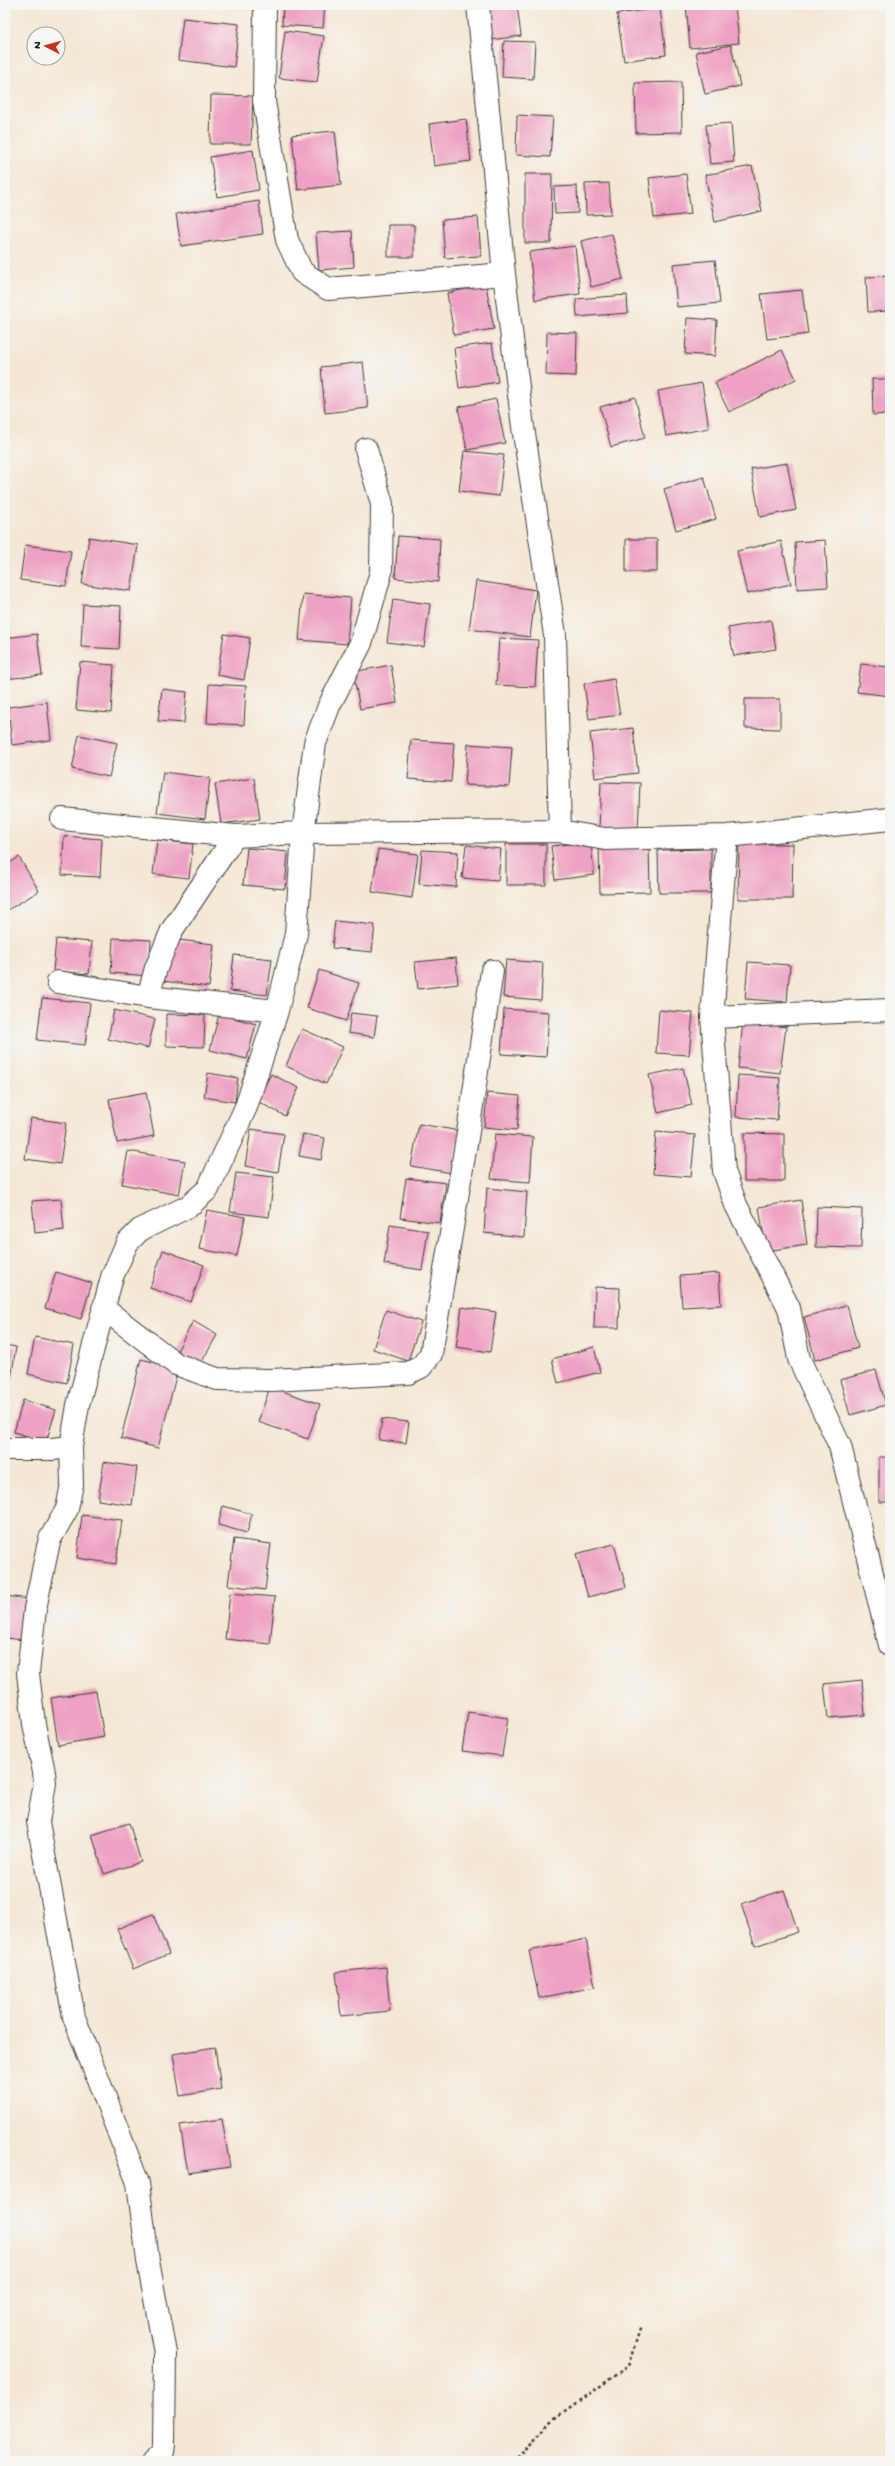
<svg xmlns="http://www.w3.org/2000/svg" width="895" height="2466" font-family="'Gochi Hand',sans-serif">
	<style>
		.building { fill: #eea2c3 }
		.lines { fill: none; stroke-linecap: round; stroke-linejoin: round }
		.minor-casing { stroke: #3c3a38; stroke-width: 24 }
		.path { stroke: #3c3a38; stroke-width: 2.5; stroke-dasharray: 3 3; stroke-linecap: butt }
		.minor { stroke: #fff; stroke-width: 22 }
	</style>
	<rect width="100%" height="100%" fill="#f6f6f2"/>
	<filter id="ink" filterUnits="userSpaceOnUse"><feTurbulence type="fractalNoise" baseFrequency=".025" numOctaves="2"/><feDisplacementMap in="SourceGraphic" scale="8" xChannelSelector="R" yChannelSelector="G"/><feConvolveMatrix kernelMatrix="1 2 1 2 8 2 1 2 1" color-interpolation-filters="sRGB"/></filter>
	<filter id="wash" filterUnits="userSpaceOnUse"><feTurbulence type="fractalNoise" baseFrequency=".012" numOctaves="4" result="noise"/><feDisplacementMap in="SourceGraphic" scale="16" xChannelSelector="R" yChannelSelector="G"/><feGaussianBlur stdDeviation="0.9" result="paint"/><feColorMatrix in="noise" values="0 0 0 0 0 0 0 0 0 0 0 0 0 0 0 0 0 1.4 0 .05"/><feComposite in="paint" operator="in"/></filter>
	<g filter="url(#wash)">
		<rect width="100%" height="100%" fill="#f4e7d4"/>
		<g id="blocks">
			<!-- building -->
			<path class="building" d="M283,5H325L323,28L282,25Z
				M485,5H517L521,36L490,40Z
				M686,5H735L739,43L690,48Z
				M660,8L666,55L624,61L617,14Z
				M183,18L239,24L234,67L178,60Z
				M285,31L324,36L317,82L279,78Z
				M504,41L535,42L533,79L502,77Z
				M731,45L740,86L705,94L696,52Z
				M681,82L682,132L636,133L635,83Z
				M211,95L253,96L251,144H210Z
				M517,115L553,117L550,157L516,155Z
				M466,119L471,161L434,166L429,124Z
				M731,123L734,162L710,164L706,125Z
				M335,131L341,185L298,190L292,135Z
				M253,150L259,190L217,197L210,157Z
				M752,166L762,211L715,222L705,175Z
				M525,174H552L551,243H525Z
				M686,174L691,214L654,218L649,178Z
				M609,183L611,214L586,215L585,184Z
				M577,186L578,213L555,214L554,187Z
				M259,201L263,234L181,246L176,214Z
				M478,217L481,256L445,258L442,220Z
				M388,225H414V257H388Z
				M352,231L354,267L319,270L316,233Z
				M612,234L623,279L591,287L581,241Z
				M575,246L580,294L535,300L529,252Z
				M715,260L720,303L677,307L673,264Z
				M890,276V311L868,312L866,277Z
				M486,285L494,329L454,335L447,293Z
				M802,290L808,334L767,339L761,294Z
				M627,295L628,313L577,317L576,299Z
				M687,318L717,320L715,356L685,354Z
				M547,332L577,333L576,376L546,375Z
				M492,343L498,382L459,388L454,348Z
				M782,350L796,379L729,412L715,383Z
				M363,362L368,408L325,413L321,367Z
				M872,379H890V414L873,415Z
				M702,383L709,428L666,436L658,391Z
				M635,397L645,438L611,447L600,407Z
				M496,399L505,443L467,450L458,407Z
				M464,451L504,455L499,496L459,491Z
				M787,463L796,510L760,517L751,469Z
				M704,477L716,519L676,530L664,489Z
				M398,536L440,539L438,582L395,578Z
				M89,537L138,545L131,591L82,584Z
				M626,539H657V572H626Z
				M825,540L828,587L797,589L795,542Z
				M781,541L791,584L747,594L737,551Z
				M25,545L71,551L66,586L20,580Z
				M476,581L536,590L530,637L469,629Z
				M303,594L351,598L347,644L299,640Z
				M393,599L430,604L424,647L387,642Z
				M83,604L121,606L119,649L81,647Z
				M771,620L776,649L734,656L728,628Z
				M37,634L42,675L5,679V638Z
				M224,634L250,638L244,680L217,675Z
				M499,638L538,640L535,687L496,685Z
				M80,662L114,665L111,713L76,710Z
				M861,664L890,667V696L857,692Z
				M391,665L397,703L360,709L353,672Z
				M614,679L620,715L589,719L584,684Z
				M209,684L246,686L244,725L207,723Z
				M162,689L187,692L184,723L158,721Z
				M745,699H780V729L745,728Z
				M47,702L51,740L12,745L8,707Z
				M633,728L638,773L595,778L590,733Z
				M79,735L117,743L109,777L72,769Z
				M411,740L454,743L451,782L408,779Z
				M468,744L512,747L509,787L465,785Z
				M163,772L210,778L205,819L157,813Z
				M254,778L260,819L221,824L215,784Z
				M601,782L640,783L638,831L599,829Z
				M64,836L102,839L100,877L62,875Z
				M157,840L193,844L189,878L153,874Z
				M591,842L594,875L555,880L551,846Z
				M506,844H546V885H506Z
				M649,844L650,892L600,893L599,845Z
				M739,844H793L792,899H738Z
				M466,845L501,849L498,881L462,878Z
				M247,848L288,852L285,889L243,885Z
				M378,849L418,854L412,898L372,892Z
				M711,849V893H659L658,850Z
				M422,850L458,852L456,887L419,884Z
				M19,857L39,891L6,911L5,866Z
				M335,921L375,925L372,952L332,948Z
				M113,938L151,940L149,976L111,973Z
				M56,939L92,942L89,974L53,971Z
				M169,939L214,944L209,987L163,981Z
				M234,955L272,959L267,995L230,991Z
				M456,958L458,984L418,989L415,962Z
				M506,960L543,963L541,1000L503,997Z
				M748,962L790,965L787,1002L745,999Z
				M319,970L359,983L346,1021L307,1008Z
				M42,998L90,1003L85,1045L37,1040Z
				M504,1009L549,1012L546,1057L501,1054Z
				M114,1010L155,1019L148,1048L108,1039Z
				M659,1010L693,1013L689,1055L656,1053Z
				M351,1013L377,1016L374,1037L348,1033Z
				M166,1014L205,1015L204,1047L166,1046Z
				M219,1014L256,1024L247,1059L210,1050Z
				M743,1022L786,1027L780,1073L738,1068Z
				M302,1029L343,1047L326,1084L286,1066Z
				M683,1068L692,1105L658,1113L649,1075Z
				M208,1073L238,1078L235,1102L204,1097Z
				M271,1074L299,1088L285,1116L257,1101Z
				M738,1075L780,1078L777,1120L736,1117Z
				M146,1092L154,1136L117,1143L109,1099Z
				M487,1093L520,1096L517,1130L484,1127Z
				M31,1118L66,1123L60,1164L25,1159Z
				M419,1124L460,1131L452,1173L411,1166Z
				M251,1129L284,1134L278,1172L245,1166Z
				M656,1132L695,1135L691,1177L653,1174Z
				M744,1133L784,1134V1181H744Z
				M303,1134L325,1138L321,1160L299,1156Z
				M495,1134L533,1137L530,1182L491,1179Z
				M128,1151L185,1161L179,1195L122,1184Z
				M236,1173L274,1177L269,1217L230,1212Z
				M406,1178L446,1183L440,1223L400,1218Z
				M487,1188L527,1192L524,1237L484,1233Z
				M61,1199L64,1230L35,1233L32,1201Z
				M801,1200L807,1245L766,1251L759,1207Z
				M817,1207L862,1209L861,1248L816,1247Z
				M207,1210L245,1217L237,1256L199,1249Z
				M390,1225L428,1231L422,1270L384,1264Z
				M163,1250L204,1265L191,1302L150,1288Z
				M56,1272L92,1283L81,1319L45,1308Z
				M719,1273L721,1305L682,1307L680,1276Z
				M595,1287L620,1288L619,1328H594Z
				M847,1305L858,1348L815,1360L804,1317Z
				M462,1307L496,1312L490,1352L456,1347Z
				M386,1310L421,1322L408,1361L373,1349Z
				M193,1321L217,1335L200,1365L177,1351Z
				M35,1337L74,1345L67,1383L28,1374Z
				M5,1345L16,1347L11,1379L5,1378Z
				M594,1347L600,1372L558,1383L552,1359Z
				M141,1359L178,1368L158,1448L121,1438Z
				M876,1370L886,1405L850,1415L840,1380Z
				M270,1387L320,1404L308,1439L258,1422Z
				M23,1400L56,1410L46,1442L14,1432Z
				M382,1419L409,1422L406,1443L379,1440Z
				M879,1457H890V1502H879Z
				M104,1462L137,1467L132,1505L98,1500Z
				M223,1506L252,1514L247,1533L218,1525Z
				M82,1515L122,1520L116,1564L77,1558Z
				M234,1539L271,1544L265,1590L228,1585Z
				M614,1544L626,1587L588,1597L576,1554Z
				M230,1593L275,1597L270,1644L225,1639Z
				M5,1596L30,1599L25,1640L5,1638Z
				M862,1680L865,1715L828,1718L824,1684Z
				M96,1691L104,1737L58,1745L51,1698Z
				M468,1712L508,1718L502,1756L462,1751Z
				M129,1823L141,1862L104,1874L92,1835Z
				M784,1890L798,1932L755,1946L741,1904Z
				M153,1914L169,1954L133,1969L117,1929Z
				M586,1939L595,1987L539,1998L529,1951Z
				M386,1967L390,2011L341,2016L336,1972Z
				M215,2047L221,2089L180,2096L173,2054Z
				M222,2119L230,2167L188,2173L180,2125Z"/>
		</g>
	</g>
	<g filter="url(#ink)">
		<use href="#blocks" fill-opacity="0" stroke="#3c3a38" stroke-width="1"/>
		<g class="lines">
			<defs>
				<path id="minor" d="M265,5L264,101L287,240L302,272L328,289L504,274
					M478,5L504,274L523,427L555,635L560,831
					M62,819L235,836L303,833L560,831L605,839L727,836L890,819
					M727,836L712,1017L724,1171L736,1205L789,1308L799,1359L840,1446L890,1645
					M58,982L148,997L277,1011
					M148,997L156,968L172,930L235,836
					M712,1017L890,1010
					M103,1308L176,1364L217,1379L271,1380L408,1373L421,1367L431,1354L468,1132L492,971
					M5,1449H52L71,1447
					M153,2461L163,2452L164,2444L165,2353L148,2261L138,2183L74,2017L38,1822L45,1783L44,1772L34,1724L28,1673L35,1609L47,1551L50,1539L67,1509L72,1484L71,1447L78,1405L112,1277L127,1243L140,1230L189,1206L208,1189L246,1107L277,1011L296,934L303,833L315,743L329,706L361,643L381,572L382,504L366,449"/>
			</defs>
			<!-- minor casing -->
			<use href="#minor" class="minor-casing"/>
			<!-- path -->
			<path class="path" d="M513,2461L552,2421L628,2366L641,2326"/>
			<!-- minor -->
			<use href="#minor" class="minor"/>
		</g>
	</g>
	<!-- margin -->
	<rect width="895" height="2466" fill="none" stroke="#f6f6f2" stroke-width="20"/>
	<!-- north arrow -->
	<g transform="translate(46 46) rotate(276)"><circle r="19" fill="#f6f6f2" stroke="#9f9f9c"/>
	<path d="M0-3L7 15L0 10L-7 15Z" fill="#c8321e"/>
	<text y="-6" font-size="11" font-weight="bold" text-anchor="middle" fill="#1c1c1c">N</text>
	</g>
</svg>
